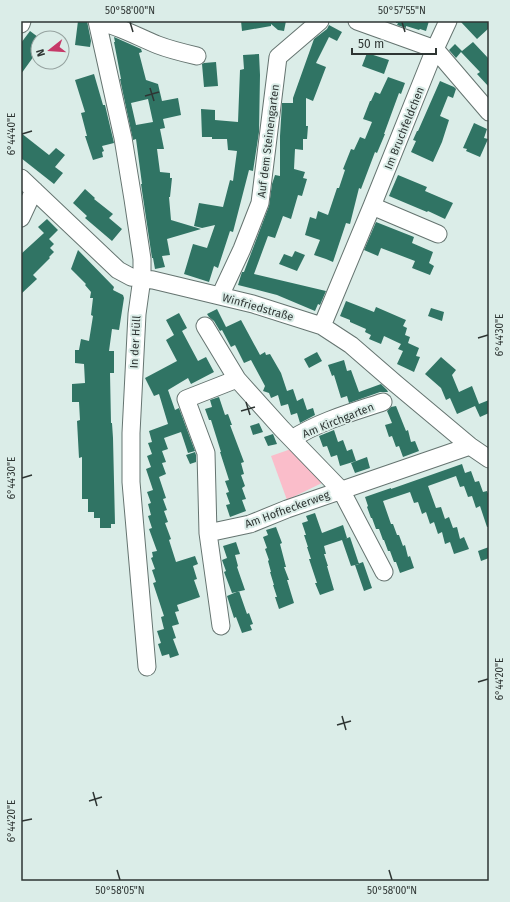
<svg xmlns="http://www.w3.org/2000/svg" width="510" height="902" font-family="'Fira Sans',sans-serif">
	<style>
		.green { fill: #fabdca }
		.building { fill: #307464; fill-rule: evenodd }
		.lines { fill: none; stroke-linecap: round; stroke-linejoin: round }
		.minor-casing { stroke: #657470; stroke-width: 19 }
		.minor { stroke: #fff; stroke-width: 17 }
		.ticks { fill: none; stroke: #2e3533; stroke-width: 1.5 }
		.labels { text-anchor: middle; stroke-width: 4; stroke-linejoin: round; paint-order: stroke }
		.street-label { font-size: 11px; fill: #2e3533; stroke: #dbede8 }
		.neatline { fill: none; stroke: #2e3533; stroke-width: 1.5 }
		.ticks-label { font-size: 10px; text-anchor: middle; fill: #2e3533 }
	</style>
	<rect width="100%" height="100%" fill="#dbede8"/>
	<!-- green -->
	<path class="green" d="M291,449L322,483L287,500L271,456Z"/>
	<!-- building -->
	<path class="building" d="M78,21H87L91,41L90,47L75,45Z
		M241,21H286L284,31L278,30L271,24V26L242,31Z
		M396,21H429L426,31L420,29L419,30L406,26V28L397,25L398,23H396Z
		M460,21H489V28L477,39Z
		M329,25L342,32L337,41L329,37L316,63L326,67L313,101L306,98V126H308L307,139H303V150L295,149L294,169L305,172L303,178L307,179L302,196L298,195L291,219L283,216L275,238L268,236L254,274L326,291L320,305L318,304L315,311L277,295L238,285L241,275L242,272H244L269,206L272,184L275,175L280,176V136L282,103H293V98L314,39L327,29Z
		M30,31L38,37V50L34,56L21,74V43Z
		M114,37L141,49L142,52L139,53L146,80L158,84L162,101L178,98L181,115L163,119L165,128L160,129L164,149H157L160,172L170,173V178H172L170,197H169L171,220L201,229L167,239L170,255L162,256L165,267L155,269L153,258H152L141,184H142L136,139L133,140L120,79H121L118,63L114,42H115ZM148,99L153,122L136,125L131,103Z
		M473,42L489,59V87L477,74L480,72L461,52L456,58L449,50L455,44L462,51Z
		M367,53L389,60L384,74L362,66Z
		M259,54L260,75L259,132L253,171L249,170L233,232L230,231L218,268L214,266L209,282L184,274L193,244L207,248L215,225L202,228L194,226L199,203L223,207L230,180L233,181L237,151L228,150L227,139H212V137H202L201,109L215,110V120L238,122L240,70L244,69L243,55Z
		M216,62L218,86L204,87L202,64L204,63Z
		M94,74L103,105H105L114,143L102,146L104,151L102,152L103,157L93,160L85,136H87L81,113L85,112L75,80Z
		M388,77L405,83L401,94L399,93L384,134H385L377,153L375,152L361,189L359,188L350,224L346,223L333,262L326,259L314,255L320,240L305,235L310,217L316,219L318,211L328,215L337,188H339L345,170L343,169L351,149L354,150L360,137L365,139L372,122L363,119L370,101H371L375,92L380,94Z
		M440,81L454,87L456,89L453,98L448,96L440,116L449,120L442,142L433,162L411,152L416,141L413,140L417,131H418Z
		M474,123L487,129L484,138L488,139L480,157L466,151L467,149L463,148Z
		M21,133L49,155L56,148L65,155L55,167L63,173L54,184L21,158Z
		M398,175L427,187L425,191L453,203L445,219L428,211L427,212L389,196Z
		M85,189L95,198L94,199L113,214L109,218L122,229L112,241L85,218L87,216L73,203Z
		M47,219L58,230L49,239L54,244L50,248L54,252L49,257L50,258L33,275L37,279L21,294V254L44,233L38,227Z
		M376,222L414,237L412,243L433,252L429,263L434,266L430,275L412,268L415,261L381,248L378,256L364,250Z
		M78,250L114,287L113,290L123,295L124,298L119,330L112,329L109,351H114V373H110L111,423H112L113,438L115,524H111V528H100V518H94V512H88V499H82V457L79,458L77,421L80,420L79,402H72V384L85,383L84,364L75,363V350H79L81,339L89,341L93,316L91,315L93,298H90L91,292L85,285L86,284L71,269Z
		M295,251L305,255L297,271L279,264L284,254L292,257Z
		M346,301L374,312L376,307L406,320L403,326L407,328L405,335L410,337L408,343L419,348L416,356L420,357L414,372L397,364L403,351L398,349L401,344L384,336L381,344L369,339L371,335L365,332L366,329L350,322V320L340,316Z
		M431,308L444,312L442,321L428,316Z
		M217,309L226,327L241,320L260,355L265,352L266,355L270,354L281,373L287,391L293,389L297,401L303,398L307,410L313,408L315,415L300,423L297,413L291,415L288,404L281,406L278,395L271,398L269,393L263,391L265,386L251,360L244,363L235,345L231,347L222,330L220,331L214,321L209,317L207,314Z
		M179,313L187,328L182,331L198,361L206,357L214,372L191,384L188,378L168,390L175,410L179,408L195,451L188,453L181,432L164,438L168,449L162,451L166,462L162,463L166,474L159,477L166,498L163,499L167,510L164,511L168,522L165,523L171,539L169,540L176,562L195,556L198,564L193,566L197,579L194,580L200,597L177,605L179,611L175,612L179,624L172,626L176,638L173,639L179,655L170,658L169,654L162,656L158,644L161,643L157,631L164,629L161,617L164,616L153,583L156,582L152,570L155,569L151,558L153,557L152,552L157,551L149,529L152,528L148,516L151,515L148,504L151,503L147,492L153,490L146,469L151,467L147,456L152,454L148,443L152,442L149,431L168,424L159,394L154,396L145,378L177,361L166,340L174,335L166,320Z
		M317,352L322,361L309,368L304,359Z
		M441,357L456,370L452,375L459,392L472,386L479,404L489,400V413L480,417L475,406L457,414L450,398L446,400L441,388L425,374Z
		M344,360L347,371L351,370L359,392L381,384L387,390L388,392H380L349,403L347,396L341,398L334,375L332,376L328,365Z
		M219,397L225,415L228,414L232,425H230L244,462L241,463L244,474L241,475L245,486L242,488L246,499L242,500L246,511L230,517L226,505L230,504L226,493L229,492L225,481L229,480L220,452H221L211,420H209L205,409L212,407L210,400Z
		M396,406L406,431L408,430L411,442L415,441L419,451L403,457L399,446L396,447L392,436L389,437L385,425L392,423L387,411L391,407Z
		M259,423L263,432L253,435L250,426Z
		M334,430L338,442L343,440L347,451L352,449L356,461L340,466L337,455L331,457L327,446L323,447L319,436Z
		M273,434L277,444L268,446L264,437Z
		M195,452L196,455V462L190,464L186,455Z
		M367,457L370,468L355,473L351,463Z
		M462,464L465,473L471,471L475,482L479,481L483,492L487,491L489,496V527H487L480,506L476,508L472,496L468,497L464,486L460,487L456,476L428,486L436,508L441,507L445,519L449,517L453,528L457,527L460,539L464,537L469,549L454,554L450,542L445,544L442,532L438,534L434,522L430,524L426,512L422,514L418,502L414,503L410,492L383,501L391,524H393L397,535H399L403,546L405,545L408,557L410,556L414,568L400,573L396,562H394L390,551H388L384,540H383L379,529H376L372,518H371L367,507L368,506L365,497L391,488V489Z
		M315,513L322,533L343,525L347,538L345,539L350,537L359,564L351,566L342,540L324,546L326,554H324L328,566H327L334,590L320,595L315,583H317L309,559H311L307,547H308L304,535H306L302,523L308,521L306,516Z
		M276,527L282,543L280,544L286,567H284L289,580H287L294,603L279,609L275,597H277L273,585H274L270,572H271L268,561L269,560L265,549L267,548L263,537L268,535L266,530Z
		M236,542L240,554L235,555L238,566L237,567L245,590L232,593L224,572L226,571L222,560L227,558L223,546Z
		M489,547V558L481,561L478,551Z
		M363,562L372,588L364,591L355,565Z
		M239,591L247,614L249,613L253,624L250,625L252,630L242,633L236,617L234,618L227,596Z"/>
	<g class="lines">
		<defs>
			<path id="minor" d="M97,21L123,138L133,199L142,259V278L137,314L131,433V482L147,667
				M97,21C119,26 138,37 158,45C171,50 184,53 197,56
				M357,21L435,49L489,112
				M21,24L22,21
				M21,178L118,270L131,277L153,280L253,304L322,326L351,345L396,384L470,446L489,459
				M372,206L438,234
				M21,218L34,190
				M220,296L242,249L260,203L278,57L320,21
				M205,326L237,379L282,429L341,490L384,572
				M322,326L372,206L435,49L448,21
				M292,439C320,421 353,412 383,402
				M208,533L250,524L287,509L470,446
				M221,626L208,533L206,453L186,399L237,379"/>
		</defs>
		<!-- minor casing -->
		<use href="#minor" class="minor-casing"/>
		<!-- minor -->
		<use href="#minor" class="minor"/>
	</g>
	<!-- ticks -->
	<path class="ticks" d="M130,22L133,32M402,22L405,32M150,88L154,101M145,96L159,92M22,134L32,131M478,338L488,335M246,402L250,415M241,411L255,407M22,478L32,475M478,682L488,679M342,716L346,730M337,725L351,721M93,792L97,806M89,801L102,797M22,821L32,819M117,870L120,880M389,870L392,880"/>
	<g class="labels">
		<!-- street labels -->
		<g class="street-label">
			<text transform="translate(404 128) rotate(-68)" y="4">Im Bruchfeldchen</text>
			<text transform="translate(268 141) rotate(-83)" y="4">Auf dem Steinengarten</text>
			<text transform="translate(258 307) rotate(16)" y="4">Winfriedstraße</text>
			<text transform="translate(135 342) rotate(-87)" y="4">In der Hüll</text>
			<text transform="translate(338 420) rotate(-22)" y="4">Am Kirchgarten</text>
			<text transform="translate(287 509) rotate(-20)" y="4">Am Hofheckerweg</text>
		</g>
	</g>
	<!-- border -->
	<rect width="510" height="902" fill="none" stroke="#dbede8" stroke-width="44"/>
	<!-- north arrow -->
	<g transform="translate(50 50) rotate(253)"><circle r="19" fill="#dbede8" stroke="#96a3a0"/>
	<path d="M0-3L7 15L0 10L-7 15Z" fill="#c63968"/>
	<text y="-6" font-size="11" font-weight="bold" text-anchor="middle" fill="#2e3533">N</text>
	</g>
	<!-- scale -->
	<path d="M352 48v6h84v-6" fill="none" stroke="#2e3533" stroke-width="2"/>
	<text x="358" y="48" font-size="12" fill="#2e3533" stroke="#dbede8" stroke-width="3" paint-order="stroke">50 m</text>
	<rect x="22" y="22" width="466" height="858" class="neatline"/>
	<g class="ticks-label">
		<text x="130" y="14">50°58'00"N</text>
		<text x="402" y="14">50°57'55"N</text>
		<text transform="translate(11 134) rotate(-90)" y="4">6°44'40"E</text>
		<text transform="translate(499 335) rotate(-90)" y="4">6°44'30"E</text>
		<text transform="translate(11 478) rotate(-90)" y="4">6°44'30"E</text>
		<text transform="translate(499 679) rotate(-90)" y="4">6°44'20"E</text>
		<text transform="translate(11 821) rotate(-90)" y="4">6°44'20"E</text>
		<text x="120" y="894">50°58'05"N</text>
		<text x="392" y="894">50°58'00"N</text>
	</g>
</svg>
